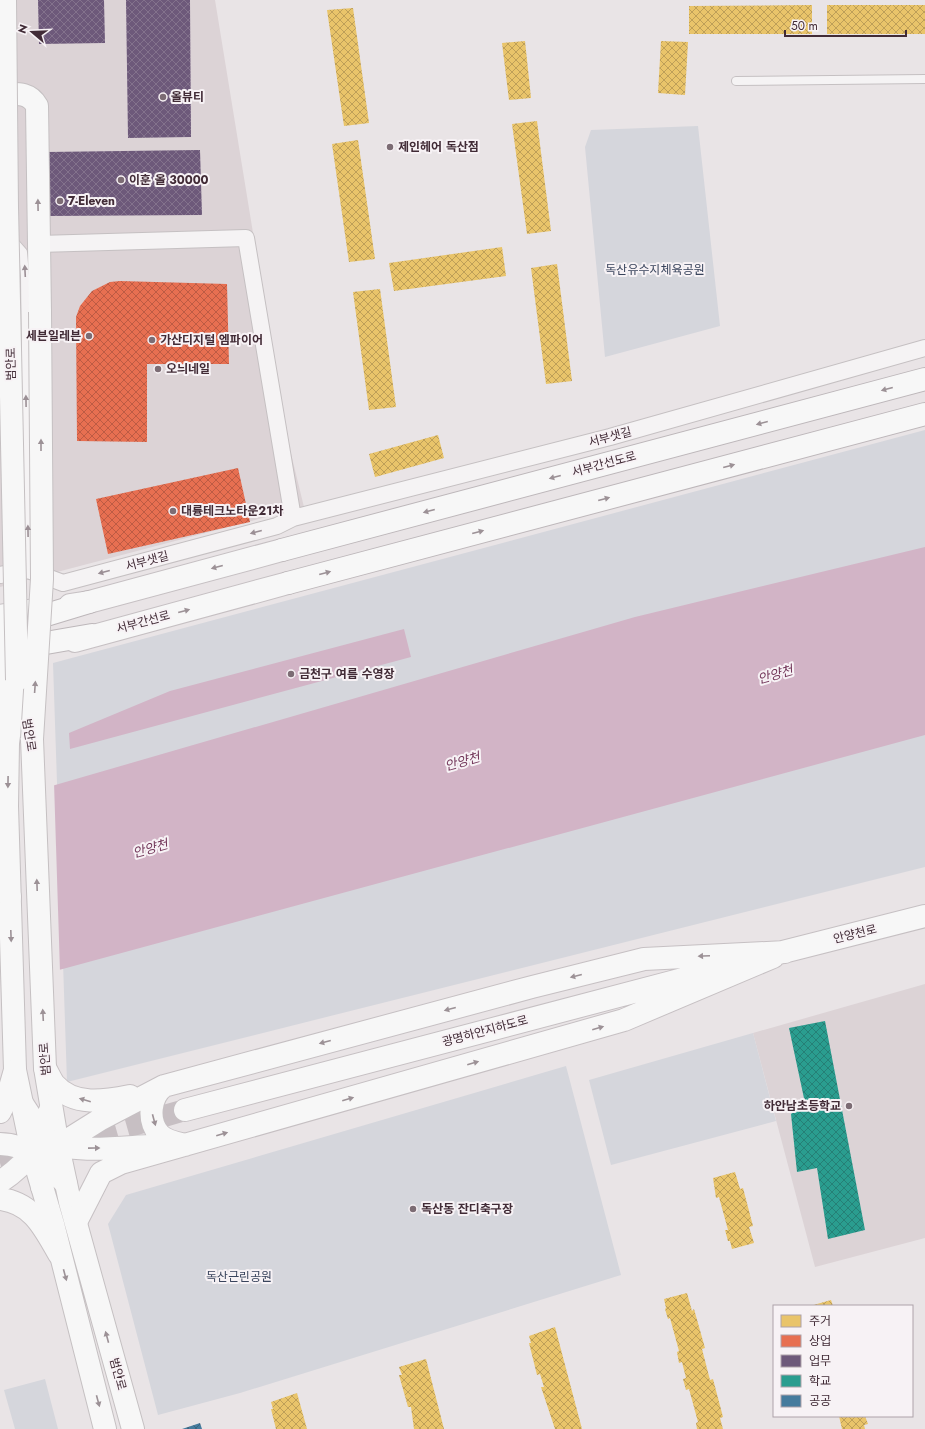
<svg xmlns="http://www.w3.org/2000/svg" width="925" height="1429" font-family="Jost,'Noto Sans KR',sans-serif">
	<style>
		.built { fill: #dcd3d6 }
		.park { fill: #d5d6dc }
		.water { fill: #d2b4c6 }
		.pier { fill: #e9e4e6 }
		.homes { fill: url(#homes-cross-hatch) }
		.shops { fill: url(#shops-cross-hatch) }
		.offices { fill: url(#offices-cross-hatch) }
		.schools { fill: url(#schools-cross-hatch) }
		.public { fill: url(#public-cross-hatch) }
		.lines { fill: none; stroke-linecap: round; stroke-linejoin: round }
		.primary-tunnel { stroke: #c7bfc3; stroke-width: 22; stroke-dasharray: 22 11; stroke-linecap: butt }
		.lane-casing { stroke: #c5c0c2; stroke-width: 10 }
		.street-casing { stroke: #c5c0c2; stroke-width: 18 }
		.secondary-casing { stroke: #c5c0c2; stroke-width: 24 }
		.primary-casing { stroke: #c6c0c3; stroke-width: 24 }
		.highway-casing { stroke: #bdb7ba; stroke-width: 24 }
		.lane { stroke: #f5f3f4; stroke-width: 8 }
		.street { stroke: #f5f3f4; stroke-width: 16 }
		.secondary { stroke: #f7f7f7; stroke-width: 22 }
		.primary { stroke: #f7f7f7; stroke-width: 22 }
		.highway { stroke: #f7f7f7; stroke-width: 22 }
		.secondary-bridge-casing { stroke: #c5c0c2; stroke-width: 24; stroke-linecap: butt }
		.secondary-bridge { stroke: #f7f7f7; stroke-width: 22 }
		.oneway { fill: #9c9196 }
		.oneway2 { fill: #9b8f95 }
		.poi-dot { fill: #7c6c74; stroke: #f7f2f5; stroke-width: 1.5 }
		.labels { text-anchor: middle; stroke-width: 4; stroke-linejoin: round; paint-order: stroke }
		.poi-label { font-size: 12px; font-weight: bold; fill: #412b36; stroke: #f7f2f5; text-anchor: start }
		.park-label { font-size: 12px; fill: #39445c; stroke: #f7f2f5 }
		.street-label { font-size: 12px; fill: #412b36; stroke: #f7f2f5 }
		.water-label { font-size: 13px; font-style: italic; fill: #73375a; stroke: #f7f2f5 }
	</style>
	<defs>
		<pattern id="homes-cross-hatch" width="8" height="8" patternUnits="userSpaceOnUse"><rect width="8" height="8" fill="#e9c46a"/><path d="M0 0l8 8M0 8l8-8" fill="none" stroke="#be9f58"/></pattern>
		<pattern id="shops-cross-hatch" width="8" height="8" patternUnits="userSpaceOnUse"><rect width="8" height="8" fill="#e76f51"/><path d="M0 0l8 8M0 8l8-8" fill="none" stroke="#bd5b44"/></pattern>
		<pattern id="offices-cross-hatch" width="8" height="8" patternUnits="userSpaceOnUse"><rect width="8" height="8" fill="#6d597a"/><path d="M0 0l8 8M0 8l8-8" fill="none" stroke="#83728c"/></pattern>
		<pattern id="schools-cross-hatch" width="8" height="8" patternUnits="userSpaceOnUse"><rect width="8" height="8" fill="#2a9d8f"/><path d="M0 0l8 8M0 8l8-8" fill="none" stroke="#268076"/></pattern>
		<pattern id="public-cross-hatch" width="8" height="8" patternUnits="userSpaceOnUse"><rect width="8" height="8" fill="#457b9d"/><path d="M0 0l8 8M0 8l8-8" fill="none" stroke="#3b6581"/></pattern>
	</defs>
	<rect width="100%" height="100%" fill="#e9e4e6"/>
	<!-- built -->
	<path class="built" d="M0,0H215L285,429L304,507L0,587Z
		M925,984V1238L815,1267L753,1033Z"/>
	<!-- park -->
	<path class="park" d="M698,126L720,326L605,357L585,147L591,130Z
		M925,430V867L67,1082L53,663Z
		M753,1033L776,1121L611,1165L589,1080Z
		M566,1066L621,1275L240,1393L158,1415L108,1224L126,1195Z
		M45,1379L58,1429H15L4,1390Z"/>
	<!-- water -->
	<path class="water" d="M925,547V735L0,986V801L635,617Z
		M404,629L411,657L70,749L69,733L170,691Z"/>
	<!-- pier -->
	<path class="pier" d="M54,783L60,972L0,988V799Z"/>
	<!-- homes -->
	<path class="homes" d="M812,5V34H689V6Z
		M827,5H925V34H827Z
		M353,8L369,123L344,126L327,10Z
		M525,41L531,98L509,100L502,43Z
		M661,41L688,42L685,95L658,93Z
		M537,121L551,231L527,234L512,124Z
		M358,140L375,259L349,262L332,144Z
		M502,247L506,276L394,291L389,263Z
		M557,264L572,381L546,384L531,268Z
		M380,289L396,407L369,410L353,292Z
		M438,435L444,458L375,477L369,454Z
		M735,1172L740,1189L743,1188L753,1226L749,1227L754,1243L732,1249L730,1241H728L725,1230H728L719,1197L716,1198L713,1178Z
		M687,1293L692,1311L694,1309L705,1348L702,1349L710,1380L713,1379L723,1417L720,1418L723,1429H697L696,1423L698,1422L689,1389L686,1390L683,1379L686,1378L682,1362L679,1363L677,1352L679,1351L670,1318L668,1319L665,1309L666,1308L664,1299Z
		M831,1300L833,1306H810Z
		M555,1327L582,1429H555L541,1387H544L540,1374L537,1375L529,1343H531L529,1336Z
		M426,1359L444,1429H414L411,1407H408L399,1375H402L399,1367Z
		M297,1393L307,1429H276L271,1409H273L271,1402Z
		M839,1416H865L868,1424L864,1425L865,1429H842Z"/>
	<!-- shops -->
	<path class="shops" d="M120,281L227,284L229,364H147V442L77,441L76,317L80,306L92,291L110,282Z
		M238,468L250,522L108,554L96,499Z"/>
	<!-- offices -->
	<path class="offices" d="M38,0H104L105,43L39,44Z
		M126,0H190L191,137L128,138Z
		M200,150L202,215L47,216L46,152Z"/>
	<!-- schools -->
	<path class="schools" d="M825,1021L865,1230L828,1239L817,1168L797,1172L791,1114L805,1103L789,1028Z"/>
	<!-- public -->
	<path class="public" d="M200,1423L202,1429H182Z"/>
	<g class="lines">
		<!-- primary-tunnel -->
		<path class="primary-tunnel" d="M0,1163L185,1110"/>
		<defs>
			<path id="lane" d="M736,81L925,79
				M16,244L23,252L25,276L28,570"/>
			<path id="street" d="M39,244L246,238L293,518
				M0,575L28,570L63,583L277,526L293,518L610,437L925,348"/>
			<path id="secondary" d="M0,94C15,94 29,91 37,106L40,312
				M0,675L5,714
				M17,680L32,739L45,1068L58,1146L70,1202L133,1429
				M15,690L8,743L7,806L15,1070L33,1156L53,1224L105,1429"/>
			<path id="primary" d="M70,605L89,602L282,550
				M0,616L34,610
				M75,641L288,583
				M0,664L34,654
				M0,867L10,897
				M771,955L925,916
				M45,1068C48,1073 51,1080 54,1084C74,1107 105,1101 130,1096
				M164,1086C150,1096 147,1120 159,1134C165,1141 176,1143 185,1145
				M21,1102C30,1114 38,1132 50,1141C68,1154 125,1147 148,1146
				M185,1110L721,969
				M0,1112L7,1098L15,1070
				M0,1144C29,1144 48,1164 66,1184
				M0,1182C34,1159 37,1144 51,1108
				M42,1187L48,1166L58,1146L101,1119L164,1086L532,987L644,959L785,952
				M0,1199C33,1203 44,1228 59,1254
				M76,1222L101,1173L121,1163L624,1020L773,957"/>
			<path id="highway" d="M282,550L925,379
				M288,583L925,414
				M0,629L89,602
				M0,651L92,635"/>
		</defs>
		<!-- lane casing -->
		<use href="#lane" class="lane-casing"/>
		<!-- street casing -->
		<use href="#street" class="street-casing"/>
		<!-- secondary casing -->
		<use href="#secondary" class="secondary-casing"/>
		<!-- primary casing -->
		<use href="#primary" class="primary-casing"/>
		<!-- highway casing -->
		<use href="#highway" class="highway-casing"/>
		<!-- lane -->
		<use href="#lane" class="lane"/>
		<!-- street -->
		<use href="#street" class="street"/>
		<!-- secondary -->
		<use href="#secondary" class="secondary"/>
		<!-- primary -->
		<use href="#primary" class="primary"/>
		<!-- highway -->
		<use href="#highway" class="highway"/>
		<defs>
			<path id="secondary-bridge" d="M5,0L7,207L17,680
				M32,739L42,579L40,312"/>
		</defs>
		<!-- secondary-bridge casing -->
		<use href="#secondary-bridge" class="secondary-bridge-casing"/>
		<!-- secondary-bridge -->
		<use href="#secondary-bridge" class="secondary-bridge"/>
	</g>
	<!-- one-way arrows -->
	<defs><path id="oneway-solid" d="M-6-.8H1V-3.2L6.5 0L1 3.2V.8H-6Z"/></defs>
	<g class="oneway">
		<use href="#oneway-solid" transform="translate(38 205) rotate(-91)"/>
		<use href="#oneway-solid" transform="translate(887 389) rotate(165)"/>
		<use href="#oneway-solid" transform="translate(762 423) rotate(165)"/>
		<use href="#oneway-solid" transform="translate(41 445) rotate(-90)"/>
		<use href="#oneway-solid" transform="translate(729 466) rotate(-15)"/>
		<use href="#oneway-solid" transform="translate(555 477) rotate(165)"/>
		<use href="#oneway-solid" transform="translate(604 499) rotate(-15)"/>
		<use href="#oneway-solid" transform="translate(429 511) rotate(165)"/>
		<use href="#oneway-solid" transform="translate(478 532) rotate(-15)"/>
		<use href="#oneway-solid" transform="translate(217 567) rotate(165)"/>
		<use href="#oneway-solid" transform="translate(325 573) rotate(-15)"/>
		<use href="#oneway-solid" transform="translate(184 611) rotate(-15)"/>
		<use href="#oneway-solid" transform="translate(35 687) rotate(-86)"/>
		<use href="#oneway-solid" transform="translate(8 782) rotate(91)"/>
		<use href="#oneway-solid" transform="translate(37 885) rotate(-92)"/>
		<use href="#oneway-solid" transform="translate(11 936) rotate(88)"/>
		<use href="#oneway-solid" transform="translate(704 956) rotate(177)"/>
		<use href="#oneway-solid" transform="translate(576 976) rotate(166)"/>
		<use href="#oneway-solid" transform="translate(450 1009) rotate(165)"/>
		<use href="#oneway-solid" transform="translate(43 1015) rotate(-93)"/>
		<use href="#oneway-solid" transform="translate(598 1028) rotate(-16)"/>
		<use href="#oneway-solid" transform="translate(325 1042) rotate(165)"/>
		<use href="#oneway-solid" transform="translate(473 1063) rotate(-16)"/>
		<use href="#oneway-solid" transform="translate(348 1099) rotate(-16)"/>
		<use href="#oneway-solid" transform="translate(85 1100) rotate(-164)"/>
		<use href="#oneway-solid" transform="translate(154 1120) rotate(75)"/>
		<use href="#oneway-solid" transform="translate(222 1134) rotate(-16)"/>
		<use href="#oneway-solid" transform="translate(94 1148) rotate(-1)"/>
		<use href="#oneway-solid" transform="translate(65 1275) rotate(75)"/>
		<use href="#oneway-solid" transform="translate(107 1337) rotate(-105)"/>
		<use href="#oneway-solid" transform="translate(98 1401) rotate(75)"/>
	</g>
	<g class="oneway2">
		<use href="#oneway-solid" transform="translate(25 271) rotate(-93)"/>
		<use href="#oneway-solid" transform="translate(26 401) rotate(-91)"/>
		<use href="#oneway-solid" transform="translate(28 531) rotate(-91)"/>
		<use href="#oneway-solid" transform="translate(256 532) rotate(165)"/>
		<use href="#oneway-solid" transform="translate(104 572) rotate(165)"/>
	</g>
	<!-- markers -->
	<g class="poi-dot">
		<circle cx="163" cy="97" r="4"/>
		<circle cx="390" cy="147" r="4"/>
		<circle cx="121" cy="180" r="4"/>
		<circle cx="60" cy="201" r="4"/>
		<circle cx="89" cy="336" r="4"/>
		<circle cx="152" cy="340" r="4"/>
		<circle cx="158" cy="369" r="4"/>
		<circle cx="173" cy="511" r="4"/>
		<circle cx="291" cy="674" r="4"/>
		<circle cx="849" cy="1106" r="4"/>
		<circle cx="413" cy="1209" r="4"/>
	</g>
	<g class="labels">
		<!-- poi labels -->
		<g class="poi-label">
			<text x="171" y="101">올뷰티</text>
			<text x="398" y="151">제인헤어 독산점</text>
			<text x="129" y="184">이훈 올 30000</text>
			<text x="68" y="205">7-Eleven</text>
			<text x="81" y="340" text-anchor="end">세븐일레븐</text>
			<text x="160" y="344">가산디지털 엠파이어</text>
			<text x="166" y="373">오늬네일</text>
			<text x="181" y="515">대륭테크노타운21차</text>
			<text x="299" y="678">금천구 여름 수영장</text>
			<text x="841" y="1110" text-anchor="end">하안남초등학교</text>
			<text x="421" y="1213">독산동 잔디축구장</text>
		</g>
		<!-- park labels -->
		<g class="park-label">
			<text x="655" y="274">독산유수지체육공원</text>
			<text x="239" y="1281">독산근린공원</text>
		</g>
		<!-- street labels -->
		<g class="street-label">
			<text transform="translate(11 364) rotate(-91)" y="4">범안로</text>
			<text transform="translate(610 437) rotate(-15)" y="4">서부샛길</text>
			<text transform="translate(604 464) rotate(-15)" y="4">서부간선도로</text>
			<text transform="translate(147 561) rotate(-15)" y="4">서부샛길</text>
			<text transform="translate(143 622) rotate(-15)" y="4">서부간선로</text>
			<text transform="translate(29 735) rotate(81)" y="4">범안로</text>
			<text transform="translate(855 934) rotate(-14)" y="4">안양천로</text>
			<text transform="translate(485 1031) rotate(-15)" y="4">광명하안지하도로</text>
			<text transform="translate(45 1059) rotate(-94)" y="4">범안로</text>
			<text transform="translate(118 1374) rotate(75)" y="4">범안로</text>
		</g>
		<!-- water labels -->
		<g class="water-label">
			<text transform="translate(775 674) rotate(-16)" y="5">안양천</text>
			<text transform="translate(462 761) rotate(-16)" y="5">안양천</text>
			<text transform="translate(150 848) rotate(-16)" y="5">안양천</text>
		</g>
	</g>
	<!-- legend -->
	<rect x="773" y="1305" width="140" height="112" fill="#f7f2f5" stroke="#aea2a9"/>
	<rect x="781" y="1315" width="20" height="12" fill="#e9c46a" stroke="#aea2a9"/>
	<text x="809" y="1325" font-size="12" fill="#412b36">주거</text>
	<rect x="781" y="1335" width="20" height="12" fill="#e76f51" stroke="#aea2a9"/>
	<text x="809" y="1345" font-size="12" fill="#412b36">상업</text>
	<rect x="781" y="1355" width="20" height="12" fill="#6d597a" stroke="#aea2a9"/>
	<text x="809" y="1365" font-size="12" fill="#412b36">업무</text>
	<rect x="781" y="1375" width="20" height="12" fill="#2a9d8f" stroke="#aea2a9"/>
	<text x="809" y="1385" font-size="12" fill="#412b36">학교</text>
	<rect x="781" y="1395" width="20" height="12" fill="#457b9d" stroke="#aea2a9"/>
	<text x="809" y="1405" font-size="12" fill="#412b36">공공</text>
	<!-- north arrow -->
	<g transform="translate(32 32) rotate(289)" stroke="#f7f2f5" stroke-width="3" paint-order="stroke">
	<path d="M0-3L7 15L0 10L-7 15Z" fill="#412b36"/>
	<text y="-6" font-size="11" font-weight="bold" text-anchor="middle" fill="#412b36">N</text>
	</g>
	<!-- scale -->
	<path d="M785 30v6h121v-6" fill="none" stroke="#412b36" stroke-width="2"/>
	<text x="791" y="30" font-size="12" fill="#412b36" stroke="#f7f2f5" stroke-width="3" paint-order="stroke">50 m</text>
</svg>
